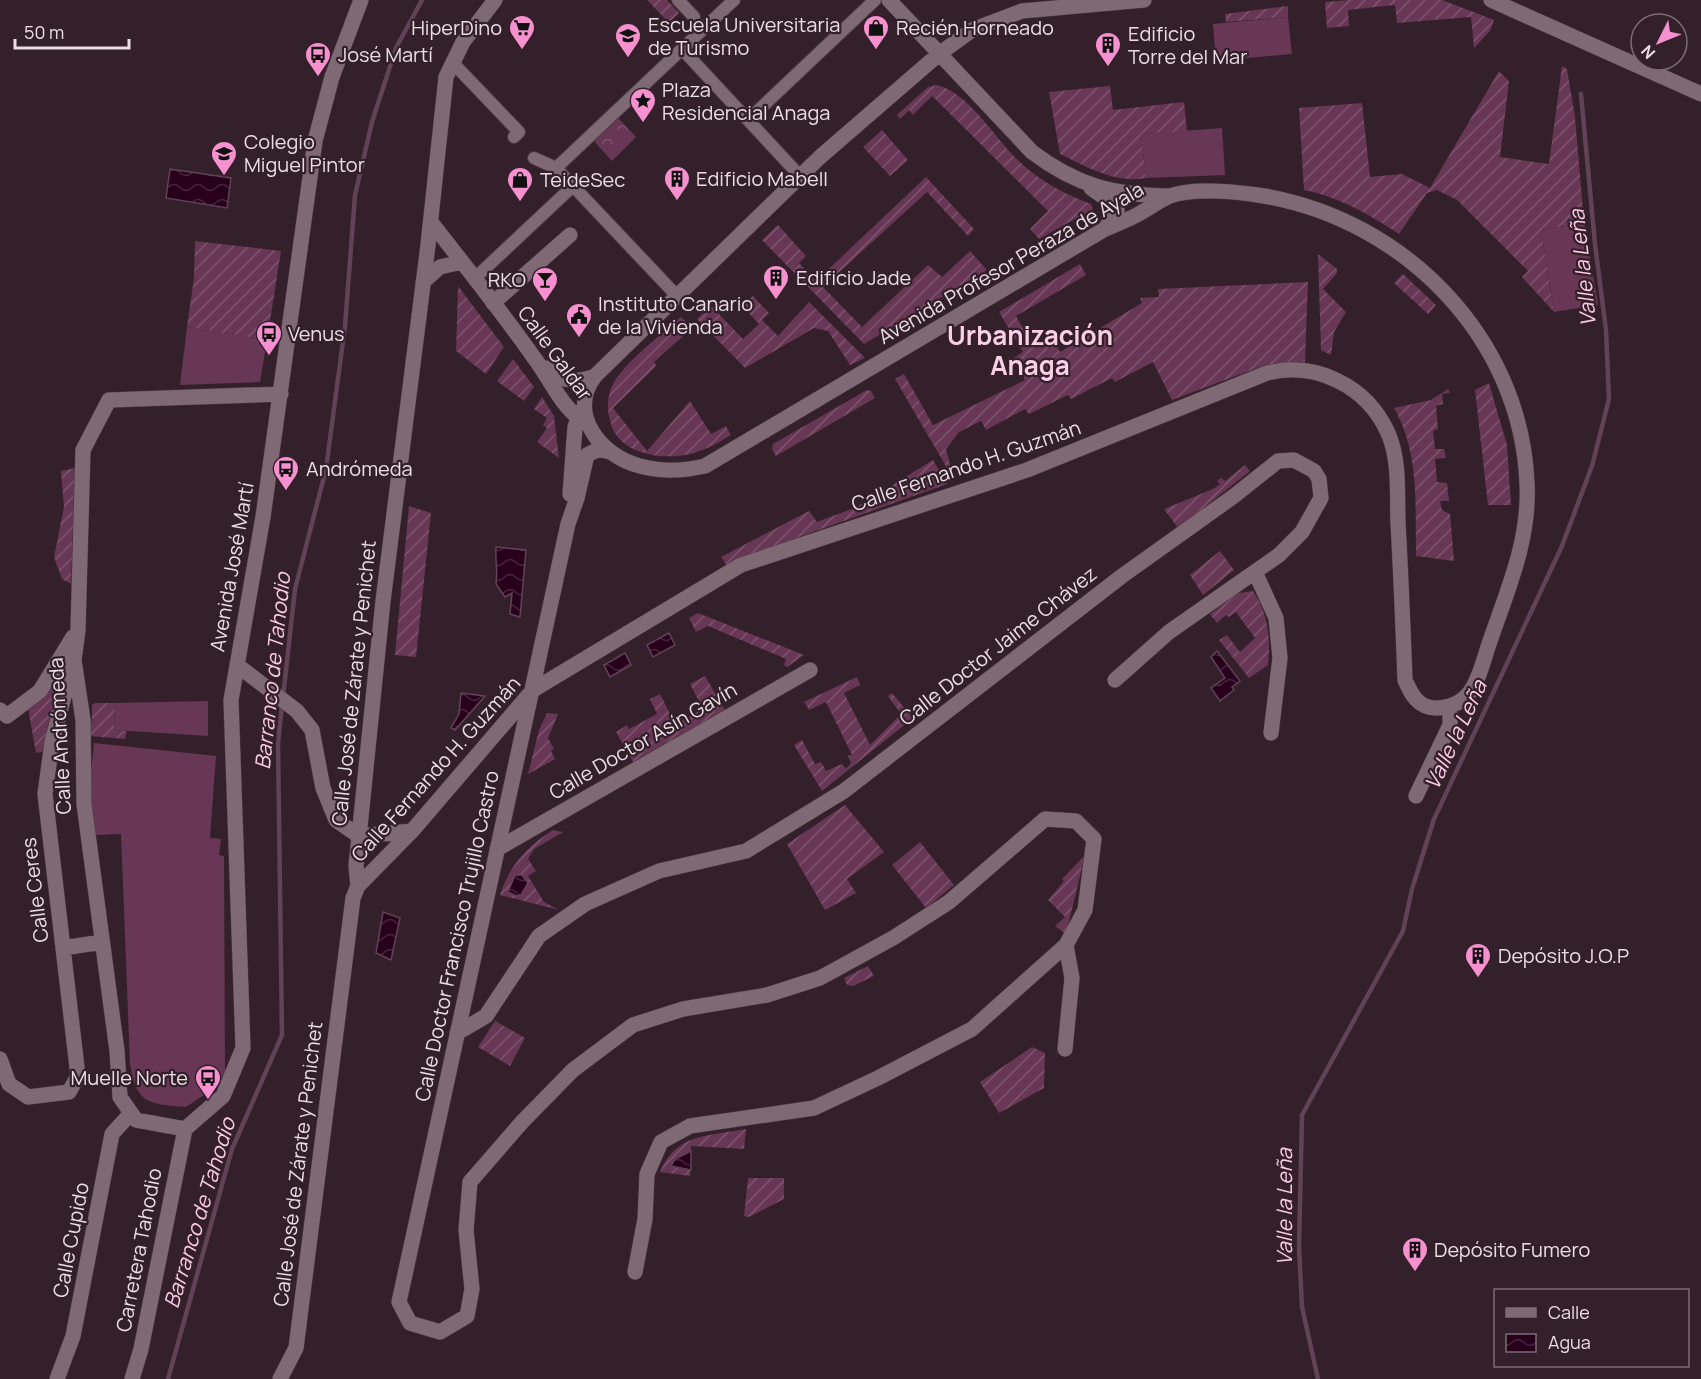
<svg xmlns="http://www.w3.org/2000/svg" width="1701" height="1379" font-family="Manrope,sans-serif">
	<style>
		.grass { fill: #683755 }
		.park { fill: url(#park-crowns) }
		.garden { fill: url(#garden-furrows) }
		.water { fill: url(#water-waves); stroke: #624257; stroke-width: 1.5 }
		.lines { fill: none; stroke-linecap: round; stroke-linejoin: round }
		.stream { stroke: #624257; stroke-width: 4.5 }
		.pedestrian-casing { stroke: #4c3c46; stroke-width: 14 }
		.minor-casing { stroke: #4c3c46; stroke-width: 16 }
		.pedestrian { stroke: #7f6975; stroke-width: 12 }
		.minor { stroke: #7f6975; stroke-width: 15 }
		.labels { text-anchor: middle; stroke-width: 4.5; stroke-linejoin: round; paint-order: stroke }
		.poi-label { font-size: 20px; fill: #eadde4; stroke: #33202b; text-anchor: start }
		.street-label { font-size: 20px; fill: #eadde4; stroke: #33202b }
		.water-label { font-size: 21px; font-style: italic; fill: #fccae6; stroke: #33202b }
		.district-label { font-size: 26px; font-weight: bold; fill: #fccfe8; stroke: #33202b }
	</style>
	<defs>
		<pattern id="park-crowns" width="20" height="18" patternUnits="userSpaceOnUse" patternTransform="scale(1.5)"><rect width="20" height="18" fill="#683755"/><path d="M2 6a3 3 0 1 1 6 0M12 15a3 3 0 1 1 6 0" fill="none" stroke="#7e546d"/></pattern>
		<pattern id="garden-furrows" width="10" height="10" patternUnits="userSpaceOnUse" patternTransform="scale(1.5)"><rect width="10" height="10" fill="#683755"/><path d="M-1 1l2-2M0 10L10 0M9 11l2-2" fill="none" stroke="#7e546d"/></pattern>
		<pattern id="water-waves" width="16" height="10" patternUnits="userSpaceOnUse" patternTransform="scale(1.5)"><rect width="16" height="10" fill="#28001b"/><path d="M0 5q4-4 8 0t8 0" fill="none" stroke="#47253c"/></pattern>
	</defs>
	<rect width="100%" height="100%" fill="#33202b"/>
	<!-- grass -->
	<path class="grass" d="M1288,17L1292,54L1216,61L1213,24Z
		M1222,128L1225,175L1146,178L1141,134Z
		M1584,223L1598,305L1554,312L1541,230Z
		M187,327L267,340L260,382L180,385Z
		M208,701V736L114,730L115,703Z
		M94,743L216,756L210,838L221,839L219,855L224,856L225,1073L213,1089L186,1107C149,1104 136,1104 130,1064L121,834L95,835L88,801Z"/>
	<!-- park -->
	<path class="park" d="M618,118L636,137L612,161L594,141Z"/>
	<!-- garden -->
	<path class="garden" d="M647,0H667L679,13L669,23Z
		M1350,0H1442L1494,20L1490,31L1474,48L1471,17L1397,23L1395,5L1348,10L1349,26L1327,28L1325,2Z
		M1288,6V17L1226,22L1225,14Z
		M1562,66L1567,69L1575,117L1584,223L1541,230L1554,312L1522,277L1528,271L1457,200L1437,190L1427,193L1399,234C1372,216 1337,196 1304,190L1299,108L1362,103L1370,177L1402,174L1430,188L1499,71L1509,81L1500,157L1549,164Z
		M937,85C970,93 997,142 1022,164C1043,183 1065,194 1091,204L1093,209L1039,239L1030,229L1048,211L932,96L913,115L909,110L900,119L897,115L928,87Z
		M1110,86L1113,110L1184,102L1187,131L1141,134L1146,178C1116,184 1087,167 1060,154L1049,92Z
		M882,130L908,160L890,176L863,147Z
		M926,177L974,229L968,236L927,192L823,287L862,327L928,265L942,277L970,251L987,270L864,344L762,240L778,225L806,256L799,263L816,281Z
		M195,241L281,251L267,340L187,327L194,278Z
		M1318,254L1337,269V273L1323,289L1346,312L1334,332L1331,355L1321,350Z
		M1080,264L1086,275L1016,316L1033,346L1051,335L1060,352L1142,303L1140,298L1159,297L1158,289L1308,282L1305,362L1265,365L1172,400L1153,362L1115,382L1112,378L1071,399L1068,395L1029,414L1025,409L986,430L981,421L959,432L946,449L954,480L895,379L904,374L933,425L1025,380L1013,358L1023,352L999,312Z
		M1403,274L1436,305L1428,314L1394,283Z
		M458,286L504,347L486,374L456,351Z
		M753,296L769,313L762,320L778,336L809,302L865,358L850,365L828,331L814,328L745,368L697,319L711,306L743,339L759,324L742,306Z
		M681,317L692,328L654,362L656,365L654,368L613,408L647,451L690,401L711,434L726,426L731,435C720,442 707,449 694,453C667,461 620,456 611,424C607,411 606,398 613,384C624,363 662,334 681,317Z
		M513,359L534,387L524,401L497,381Z
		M1489,383L1507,445L1511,505H1488L1475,390Z
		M1448,389L1450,393L1442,394L1443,404L1436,406L1438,429L1433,431L1435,449H1444L1446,458L1435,459L1437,482L1447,483L1449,501H1440L1442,510L1450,514L1454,561L1416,556C1415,505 1420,454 1394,408L1431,400Z
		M867,390L871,391L875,398L776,456L772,449L773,444Z
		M542,397L554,416L559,458L537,442L547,428L543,425L547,418L534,409Z
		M933,460L947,484L799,537L729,569L721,557L809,511L817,522L857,507Z
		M1245,465L1250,471L1178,528L1164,509L1213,489L1220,484L1217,481L1221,478L1225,481Z
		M75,468L71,584L62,579L54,557L64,507L61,471Z
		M409,506L431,513L416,657L395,655Z
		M1220,551L1234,570L1203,595L1190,575Z
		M1253,591C1268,613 1271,638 1268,665L1249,678L1219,640L1227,635L1240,652L1255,638L1236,612L1229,617L1226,615L1217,623L1210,614L1238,593Z
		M698,613L804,655L787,667L784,665L786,659L708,626L696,632L689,618Z
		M66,663L42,752L36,753L28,708Z
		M705,676L725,710L633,762L616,732L627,725L629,729L657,714L650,699L660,694L675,724L703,709L690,684Z
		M857,677L860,685L844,693L870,745L901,714L888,696L892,693L913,718L822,791L794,745L802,740L815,764L821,762L826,771L842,764L846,769L851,763L848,756L852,755L826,702L809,710L804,702Z
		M95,703H115L114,730L127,731L125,739L89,736L88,722L92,721V705Z
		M547,713L558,714L548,738L554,749L551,751L555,759L528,774L539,730Z
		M845,805L884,852L847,879L856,893L825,910L787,844Z
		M553,830L563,832L534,849L528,859L536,871L528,876L544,902L559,910L500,895C510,865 526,847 553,830Z
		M920,842L954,885L926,908L892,865Z
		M1085,855L1066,934L1055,926L1065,917L1048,900L1064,881L1062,879Z
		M868,966L874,976L853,986L847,985L844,978Z
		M495,1021L525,1038L510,1066L478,1047Z
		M1032,1047L1045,1053L1044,1088L999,1113L980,1082Z
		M746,1129L744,1149L691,1146L690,1176L660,1172C676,1133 709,1136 746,1129Z
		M748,1178H784V1199L749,1217L744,1216Z"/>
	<!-- water -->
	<path class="water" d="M170,169L231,178L227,208L166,198Z
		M496,547L526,550L520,617L510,614L512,593L505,597L496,584C498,570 495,560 496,547Z
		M669,633L675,645L653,657L647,645Z
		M1217,651L1240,681L1232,687L1234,690L1220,701L1211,688L1225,678L1211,657Z
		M625,653L631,665L610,677L604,665Z
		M461,693L485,696L455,730L451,728L459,714Z
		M515,875H522L528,883L521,895L516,896L508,892Z
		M383,912L400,918L391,960L376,953Z
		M691,1151V1170L671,1166L675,1159Z"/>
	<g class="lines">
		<!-- stream -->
		<path class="stream" d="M283,697L295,589L326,469L345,326L355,195L372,122L396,48L422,0
			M168,1379L232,1149L282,1035L278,744L282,705
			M1318,1379L1302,1307L1299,1247L1302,1115L1403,931L1412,889L1434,819L1562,546L1592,466L1609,399L1606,330L1595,244L1581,94"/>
		<defs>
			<path id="pedestrian" d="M678,0L694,17
				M682,49L800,176
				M452,62L519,132L514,137
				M748,120L875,0
				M534,158L556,168L677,296
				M556,168L734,0
				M474,279L573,186"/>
			<path id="minor" d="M889,0L1032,152C1077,186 1114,195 1170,196
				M1491,0L1701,94
				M1091,188L1112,203L1117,210L1105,229
				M431,222C466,267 502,312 535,359C552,382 562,409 587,424
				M423,282L440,267L462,262
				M493,303L570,235
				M546,368C563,381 574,384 595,376
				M610,452L599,449L587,455L577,498L568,524L399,1302L410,1323L440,1332L467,1316L472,1289L466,1230L470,1182L522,1122L573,1070L633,1025L683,1009L767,995L820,978L893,938L949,902L1045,819L1076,821L1094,839L1085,910L1066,945L972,1029L878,1078L814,1108L690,1126L661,1142L647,1174L645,1219L635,1272
				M570,494L575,427L580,412
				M1255,572L1276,618L1280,658L1271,733
				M237,665L297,711L312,730L323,788L336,820L359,836L412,831
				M0,710L7,716L40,691L73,637
				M1416,796L1450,725V707
				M497,849L810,670
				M358,886L412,831L533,690L741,565L1027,470L1267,373C1316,361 1367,386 1388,433C1400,460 1397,494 1398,523C1401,575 1403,628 1405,680C1411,694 1418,708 1436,708C1476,707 1479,672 1490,641C1508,589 1530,539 1527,483C1521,338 1405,220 1264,196C1239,192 1193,187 1170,196C1160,200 1151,207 1142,212C1131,219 1117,224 1105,229L705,466C682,471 663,472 640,466C600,456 567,413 595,376L820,157L939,54L972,30L1022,11L1144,0
				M63,948L102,942
				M457,1033L486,1016L539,936L585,904L659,871L746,851L844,791L1122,576L1234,496L1278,461L1294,460L1314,471L1319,479L1321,498L1302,532L1279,555L1169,632L1115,680
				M1065,1049L1072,978L1066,945
				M0,1059L9,1084L28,1097L69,1092L78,1076L45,794L52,742L72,666
				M185,1129L223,1096L243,1048L231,700L263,517L315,141L332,77L361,0
				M185,1129L136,1120L120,1097L117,1051L84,804L83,720L74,660L78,630L83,450L109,400L281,394
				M57,1379L73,1336L112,1134L131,1113
				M132,1379L141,1349L185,1129
				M280,1379L296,1348L353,898L358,886L356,866L383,601L428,245L446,77L463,42L495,0"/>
		</defs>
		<!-- pedestrian casing -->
		<use href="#pedestrian" class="pedestrian-casing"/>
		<!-- minor casing -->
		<use href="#minor" class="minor-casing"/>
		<!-- pedestrian -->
		<use href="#pedestrian" class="pedestrian"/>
		<!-- minor -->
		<use href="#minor" class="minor"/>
	</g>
	<!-- icons -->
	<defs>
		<symbol id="supermarket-pin" viewBox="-11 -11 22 30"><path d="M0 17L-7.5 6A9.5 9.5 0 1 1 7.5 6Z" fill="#f790ce" stroke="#33202b"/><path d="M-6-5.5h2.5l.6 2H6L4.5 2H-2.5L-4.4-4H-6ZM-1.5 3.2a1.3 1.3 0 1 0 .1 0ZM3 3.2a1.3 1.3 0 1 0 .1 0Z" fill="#111"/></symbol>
		<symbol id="shop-pin" viewBox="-11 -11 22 30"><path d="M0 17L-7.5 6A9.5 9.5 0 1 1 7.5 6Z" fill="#f790ce" stroke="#33202b"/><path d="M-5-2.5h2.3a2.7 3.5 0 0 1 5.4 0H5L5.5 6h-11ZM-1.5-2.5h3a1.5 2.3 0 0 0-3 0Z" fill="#111"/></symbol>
		<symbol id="university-pin" viewBox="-11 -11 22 30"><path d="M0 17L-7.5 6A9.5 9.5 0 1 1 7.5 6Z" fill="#f790ce" stroke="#33202b"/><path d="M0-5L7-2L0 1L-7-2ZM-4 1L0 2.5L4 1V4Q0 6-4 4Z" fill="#111"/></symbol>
		<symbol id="building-pin" viewBox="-11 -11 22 30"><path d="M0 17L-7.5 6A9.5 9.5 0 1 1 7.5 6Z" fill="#f790ce" stroke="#33202b"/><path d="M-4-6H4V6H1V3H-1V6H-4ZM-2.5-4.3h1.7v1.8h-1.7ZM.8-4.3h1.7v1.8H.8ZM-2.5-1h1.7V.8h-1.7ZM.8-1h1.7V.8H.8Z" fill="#111"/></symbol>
		<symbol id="bus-pin" viewBox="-11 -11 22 30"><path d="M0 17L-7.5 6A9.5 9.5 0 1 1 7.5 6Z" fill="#f790ce" stroke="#33202b"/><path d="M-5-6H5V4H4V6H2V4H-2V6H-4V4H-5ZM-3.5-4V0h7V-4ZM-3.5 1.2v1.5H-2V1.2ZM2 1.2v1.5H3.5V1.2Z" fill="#111"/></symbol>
		<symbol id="sight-pin" viewBox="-11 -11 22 30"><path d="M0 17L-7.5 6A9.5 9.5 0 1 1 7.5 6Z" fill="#f790ce" stroke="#33202b"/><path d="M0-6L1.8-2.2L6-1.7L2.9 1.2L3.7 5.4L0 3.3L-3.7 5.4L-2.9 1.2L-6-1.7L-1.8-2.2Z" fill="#111"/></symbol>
		<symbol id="school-pin" viewBox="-11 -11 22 30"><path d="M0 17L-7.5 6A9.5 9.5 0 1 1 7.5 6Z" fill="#f790ce" stroke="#33202b"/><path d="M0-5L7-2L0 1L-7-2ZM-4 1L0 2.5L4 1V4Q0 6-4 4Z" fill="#111"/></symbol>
		<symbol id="bar-pin" viewBox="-11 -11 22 30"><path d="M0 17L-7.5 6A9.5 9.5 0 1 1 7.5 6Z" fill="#f790ce" stroke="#33202b"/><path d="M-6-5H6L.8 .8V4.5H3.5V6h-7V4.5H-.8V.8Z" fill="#111"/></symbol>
		<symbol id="civic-pin" viewBox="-11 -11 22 30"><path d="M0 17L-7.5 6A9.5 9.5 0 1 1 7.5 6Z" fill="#f790ce" stroke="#33202b"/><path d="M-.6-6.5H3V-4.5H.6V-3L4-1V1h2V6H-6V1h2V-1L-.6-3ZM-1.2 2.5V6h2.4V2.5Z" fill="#111"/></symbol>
	</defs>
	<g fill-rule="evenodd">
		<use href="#supermarket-pin" x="507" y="13" width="30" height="40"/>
		<use href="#shop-pin" x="861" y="13" width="30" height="40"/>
		<use href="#university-pin" x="613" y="21" width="30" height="40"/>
		<use href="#building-pin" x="1093" y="30" width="30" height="40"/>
		<use href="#bus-pin" x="303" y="40" width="30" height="40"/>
		<use href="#sight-pin" x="628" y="86" width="30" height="40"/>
		<use href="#school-pin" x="209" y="139" width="30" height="40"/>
		<use href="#building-pin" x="662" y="164" width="30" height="40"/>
		<use href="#shop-pin" x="505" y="165" width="30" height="40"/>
		<use href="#building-pin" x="761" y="263" width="30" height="40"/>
		<use href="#bar-pin" x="530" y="265" width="30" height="40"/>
		<use href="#civic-pin" x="564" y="301" width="30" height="40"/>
		<use href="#bus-pin" x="254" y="319" width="30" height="40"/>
		<use href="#bus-pin" x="271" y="454" width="30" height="40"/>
		<use href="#building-pin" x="1463" y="941" width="30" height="40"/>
		<use href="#bus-pin" x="193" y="1063" width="30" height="40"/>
		<use href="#building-pin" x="1400" y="1235" width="30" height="40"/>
	</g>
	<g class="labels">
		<!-- poi labels -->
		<g class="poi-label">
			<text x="648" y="32">Escuela Universitaria<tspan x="648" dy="23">de Turismo</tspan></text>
			<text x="502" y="35" text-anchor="end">HiperDino</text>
			<text x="896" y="35">Recién Horneado</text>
			<text x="1128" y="41">Edificio<tspan x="1128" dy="23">Torre del Mar</tspan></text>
			<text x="338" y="62">José Martí</text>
			<text x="662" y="97">Plaza<tspan x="662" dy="23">Residencial Anaga</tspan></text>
			<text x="244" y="149">Colegio<tspan x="244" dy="23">Miguel Pintor</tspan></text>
			<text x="696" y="186">Edificio Mabell</text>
			<text x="540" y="187">TeideSec</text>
			<text x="796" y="285">Edificio Jade</text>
			<text x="526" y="287" text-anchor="end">RKO</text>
			<text x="598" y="311">Instituto Canario<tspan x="598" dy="23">de la Vivienda</tspan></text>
			<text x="288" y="341">Venus</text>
			<text x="306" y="476">Andrómeda</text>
			<text x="1498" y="963">Depósito J.O.P</text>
			<text x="188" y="1085" text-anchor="end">Muelle Norte</text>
			<text x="1434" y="1257">Depósito Fumero</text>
		</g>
		<!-- street labels -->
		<g class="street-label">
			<text transform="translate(1011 263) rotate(-30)" y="7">Avenida Profesor Peraza de Ayala</text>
			<text transform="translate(555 353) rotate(54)" y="7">Calle Galdar</text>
			<text transform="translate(966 466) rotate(-19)" y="7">Calle Fernando H. Guzmán</text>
			<text transform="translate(232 567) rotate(-80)" y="7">Avenida José Martí</text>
			<text transform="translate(998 646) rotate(-38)" y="7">Calle Doctor Jaime Chávez</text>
			<text transform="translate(354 683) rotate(-84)" y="7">Calle José de Zárate y Penichet</text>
			<text transform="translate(60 736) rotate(-93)" y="7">Calle Andrómeda</text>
			<text transform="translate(643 741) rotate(-30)" y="7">Calle Doctor Asín Gavín</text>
			<text transform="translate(436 769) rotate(-48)" y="7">Calle Fernando H. Guzmán</text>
			<text transform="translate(35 890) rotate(-97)" y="7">Calle Ceres</text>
			<text transform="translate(457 936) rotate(-78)" y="7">Calle Doctor Francisco Trujillo Castro</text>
			<text transform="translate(298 1164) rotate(-83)" y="7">Calle José de Zárate y Penichet</text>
			<text transform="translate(71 1240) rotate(-79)" y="7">Calle Cupido</text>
			<text transform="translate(139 1250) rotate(-79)" y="7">Carretera Tahodio</text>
		</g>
		<!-- water labels -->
		<g class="water-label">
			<text transform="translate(1583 268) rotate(-96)" y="7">Valle la Leña</text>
			<text transform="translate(273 671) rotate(-84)" y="7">Barranco de Tahodio</text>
			<text transform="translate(1456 735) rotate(-65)" y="7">Valle la Leña</text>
			<text transform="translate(1285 1207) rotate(-90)" y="7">Valle la Leña</text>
			<text transform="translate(200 1213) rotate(-73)" y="7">Barranco de Tahodio</text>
		</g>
		<!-- district labels -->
		<g class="district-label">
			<text x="1030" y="345">Urbanización<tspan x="1030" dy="30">Anaga</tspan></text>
		</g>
	</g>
	<!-- legend -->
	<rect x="1494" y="1289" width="195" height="78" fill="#33202b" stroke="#7c6c75" stroke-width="1.5"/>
	<rect x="1506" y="1308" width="30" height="9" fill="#7f6975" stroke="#7c6c75" stroke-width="1.5"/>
	<text x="1548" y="1319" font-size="18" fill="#eadde4">Calle</text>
	<rect x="1506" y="1334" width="30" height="18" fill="url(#water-waves)" stroke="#7c6c75" stroke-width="1.5"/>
	<text x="1548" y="1349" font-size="18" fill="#eadde4">Agua</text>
	<!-- north arrow -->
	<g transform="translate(1659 42) rotate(227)"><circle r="28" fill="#33202b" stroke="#7c6c75" stroke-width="1.5"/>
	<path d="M0-4.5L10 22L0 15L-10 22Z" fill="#f790ce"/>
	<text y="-9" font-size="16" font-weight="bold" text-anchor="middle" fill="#eadde4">N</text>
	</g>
	<!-- scale -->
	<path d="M15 39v9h114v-9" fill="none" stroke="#eadde4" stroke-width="3"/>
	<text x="24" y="39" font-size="18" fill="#eadde4" stroke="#33202b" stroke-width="4.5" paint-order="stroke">50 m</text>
</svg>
